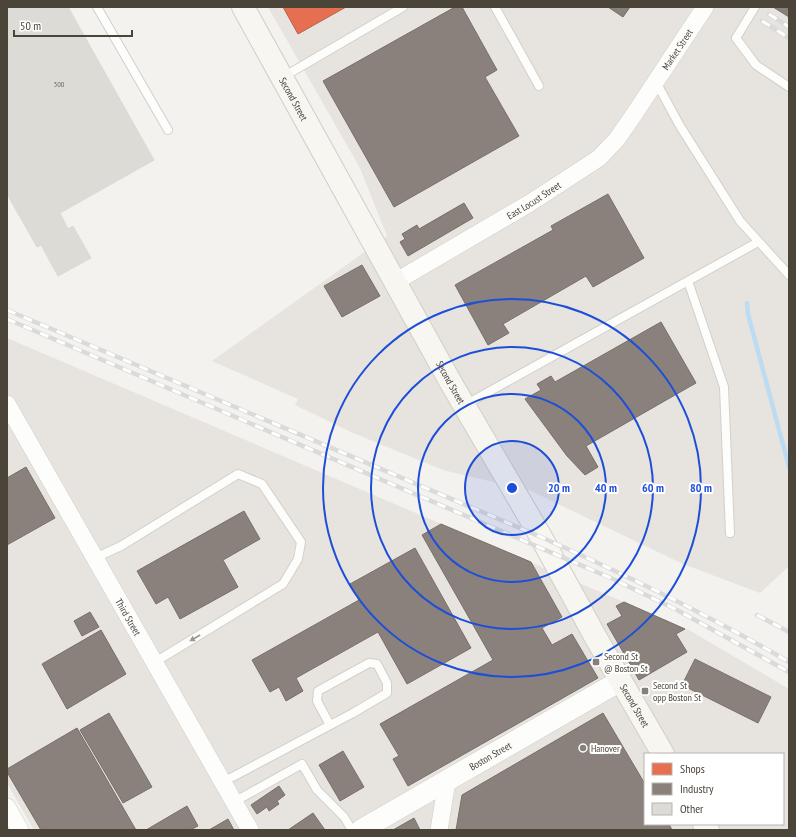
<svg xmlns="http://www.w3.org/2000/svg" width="796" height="837" font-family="'PT Sans Narrow',sans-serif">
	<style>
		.industrial { fill: #e7e3df; fill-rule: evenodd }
		.shops { fill: #e76f51; stroke: #b8624a }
		.industry { fill: #8a817c; stroke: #776f68 }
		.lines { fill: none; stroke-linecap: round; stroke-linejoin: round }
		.stream { stroke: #bddcf2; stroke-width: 4.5 }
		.building { fill: #dddbd6; stroke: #dbd9d3 }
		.service-casing { stroke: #d1d0cb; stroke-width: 10 }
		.minor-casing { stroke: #d1d0cb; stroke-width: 18 }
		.tertiary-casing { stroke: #d1d0cb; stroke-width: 22 }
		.secondary-casing { stroke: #d3cfc5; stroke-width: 24 }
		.service { stroke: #fdfdfc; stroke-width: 8 }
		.minor { stroke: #fdfdfc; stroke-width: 17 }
		.tertiary { stroke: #fdfdfc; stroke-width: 21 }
		.secondary { stroke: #f7f6f1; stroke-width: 22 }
		.rail-casing { stroke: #dadada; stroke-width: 4.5 }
		.rail { stroke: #fff; stroke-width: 3; stroke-dasharray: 9; stroke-linecap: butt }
		.oneway { fill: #9b9790 }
		.ring { fill: none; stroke: #1d4ed8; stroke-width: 2 }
		.poi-dot { fill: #868178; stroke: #fff; stroke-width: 1.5 }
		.labels { text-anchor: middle; stroke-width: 4; stroke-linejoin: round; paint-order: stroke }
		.number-label { font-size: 8px; fill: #706a60 }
		.street-label { font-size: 10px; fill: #4b4438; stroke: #fff }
		.poi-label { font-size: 10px; fill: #4b4438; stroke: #fff; text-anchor: start }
		.centre { fill: #1d4ed8; stroke: #fff; stroke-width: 2 }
		.ring-label { font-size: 12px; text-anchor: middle; font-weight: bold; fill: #1d4ed8; stroke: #fff; stroke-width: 4; stroke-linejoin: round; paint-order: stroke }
	</style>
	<rect width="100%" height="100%" fill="#f3f2ee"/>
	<!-- industrial -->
	<path class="industrial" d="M268,7H789V566L760,593L683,564L531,491L443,470L351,432L295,405L298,399L212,361L387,236L360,168Z
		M7,338L689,630L789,689V830H34L7,783ZM645,754H783V824H645Z"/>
	<!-- shops -->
	<path class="shops" d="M283,7H346L298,34Z"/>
	<!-- industry -->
	<path class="industry" d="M455,7H462L497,70L485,77L519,136L394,207L323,81Z
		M608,7H630L623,17Z
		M773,7H789V17Z
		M608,194L644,258L593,287L586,276L503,324L509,333L488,345L455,285L553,230L551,226Z
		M464,203L473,218L408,256L400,242L405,239L402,234L417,225L419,229Z
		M362,265L380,296L342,317L324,286Z
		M661,322L696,383L586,446L598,467L585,475L567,456L525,399L541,390L537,384L551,376L555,382Z
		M26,467L55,518L7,545V478Z
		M244,511L260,539L223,560L238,587L180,619L168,597L156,604L137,571Z
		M441,524L531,562L562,617L542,628L552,645L572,634L598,678L408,786L393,759L399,756L380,724L493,660L422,535Z
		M415,548L471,648L407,684L378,632L296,678L303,691L286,701L279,687L270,692L252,660L359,600L350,584Z
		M624,602L685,629L676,634L687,652L639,680L607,624L622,616L616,606Z
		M90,612L99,627L82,636L74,621Z
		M101,630L126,674L67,709L42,664Z
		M695,659L771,697L758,723L682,685Z
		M109,713L152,787L123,803L80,730Z
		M603,713L645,784V824H669L672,830H456L462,795Z
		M77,728L136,830H41L7,772V769Z
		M343,751L364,787L340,801L319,765Z
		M279,786L285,795L277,801L279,804L269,811L267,807L257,814L251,805Z
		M187,806L198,826L190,830H146Z
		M313,813L325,830H288Z
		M414,818L420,830H393Z
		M228,819L234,830H209Z"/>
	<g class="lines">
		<!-- stream -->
		<path class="stream" d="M747,303L748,314L789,467"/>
	</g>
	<!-- building -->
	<path class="building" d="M7,7H68L154,160L60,213L68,229L73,226L91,258L58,276L41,245L37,247L7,194Z"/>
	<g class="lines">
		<defs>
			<path id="service" d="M97,7L168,130
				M495,7L539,86
				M755,7L736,38L756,65L789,87
				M283,77L403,7
				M656,82L680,126L740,221L789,275
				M688,281L724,387L730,533
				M465,405L758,242
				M95,558L121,546L238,474L262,484L301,542L298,559L283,584L155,662
				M223,782L353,713L387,693V683L377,664L369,663L318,691L317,701L330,725
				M234,802L302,764L317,790L344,817L352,830"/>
			<g id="minor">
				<path id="s1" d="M395,282L530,203L599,158L617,139L635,113L705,7"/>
				<path id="s2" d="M7,404L250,830"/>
				<path d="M7,807L20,830"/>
				<path d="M439,830L447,781"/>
			</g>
			<g id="tertiary">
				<path id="s3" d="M361,830L620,681"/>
			</g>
			<g id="secondary">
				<path id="s4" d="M243,7L451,383L541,537L596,638L663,754"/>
				<path d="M704,824L708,830"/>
			</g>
		</defs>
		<!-- service casing -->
		<use href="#service" class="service-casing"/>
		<!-- minor casing -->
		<use href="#minor" class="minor-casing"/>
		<!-- tertiary casing -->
		<use href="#tertiary" class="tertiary-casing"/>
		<!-- secondary casing -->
		<use href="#secondary" class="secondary-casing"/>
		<!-- service -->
		<use href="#service" class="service"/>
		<!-- minor -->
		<use href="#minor" class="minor"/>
		<!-- tertiary -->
		<use href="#tertiary" class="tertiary"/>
		<!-- secondary -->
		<use href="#secondary" class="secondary"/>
		<defs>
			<path id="rail" d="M769,14L789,27
				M762,21L789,38
				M7,310L541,537C626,575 709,615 789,662
				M7,319L613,579L677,610L789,672
				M757,615L789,632"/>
		</defs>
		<!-- rail casing -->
		<use href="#rail" class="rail-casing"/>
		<!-- rail -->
		<use href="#rail" class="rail"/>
	</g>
	<!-- one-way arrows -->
	<defs><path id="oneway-solid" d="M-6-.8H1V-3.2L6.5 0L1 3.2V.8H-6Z"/></defs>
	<use class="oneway" href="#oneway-solid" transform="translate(195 638) rotate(150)"/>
	<!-- distance rings -->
	<circle cx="512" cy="488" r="47" fill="#1d4ed8" fill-opacity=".12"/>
	<g class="ring">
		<circle cx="512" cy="488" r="47"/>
		<circle cx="512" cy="488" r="94"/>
		<circle cx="512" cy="488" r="141"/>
		<circle cx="512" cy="488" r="189"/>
	</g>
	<!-- markers -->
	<g class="poi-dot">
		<rect x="592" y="658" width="8" height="8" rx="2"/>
		<rect x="641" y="687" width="8" height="8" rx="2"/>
		<circle cx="583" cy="748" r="4"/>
	</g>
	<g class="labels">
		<!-- number labels -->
		<g class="number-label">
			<text x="59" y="87">300</text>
		</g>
		<!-- street labels -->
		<g class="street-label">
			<text dy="4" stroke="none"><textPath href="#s1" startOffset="373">Market Street</textPath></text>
			<text dy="4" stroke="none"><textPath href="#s4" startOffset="105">Second Street</textPath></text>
			<text dy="4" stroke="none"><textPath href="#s1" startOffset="161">East Locust Street</textPath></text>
			<text dy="4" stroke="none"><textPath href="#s4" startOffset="429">Second Street</textPath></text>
			<text dy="4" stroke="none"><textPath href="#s2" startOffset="245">Third Street</textPath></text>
			<text dy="4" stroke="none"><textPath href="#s4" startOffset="801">Second Street</textPath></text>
			<text dy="4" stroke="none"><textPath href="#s3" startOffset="149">Boston Street</textPath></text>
		</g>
		<!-- poi labels -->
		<g class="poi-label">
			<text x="604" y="660">Second St<tspan x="604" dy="12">@ Boston St</tspan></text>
			<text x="653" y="689">Second St<tspan x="653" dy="12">opp Boston St</tspan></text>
			<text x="591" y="752">Hanover</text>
		</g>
	</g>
	<circle cx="512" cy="488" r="6" class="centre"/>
	<g class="ring-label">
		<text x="559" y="492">20 m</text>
		<text x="606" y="492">40 m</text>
		<text x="653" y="492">60 m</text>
		<text x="701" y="492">80 m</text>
	</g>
	<!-- border -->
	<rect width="796" height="837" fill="none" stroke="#4b4438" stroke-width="16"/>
	<!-- legend -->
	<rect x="644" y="753" width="140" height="72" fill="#ffffff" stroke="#b7b4af"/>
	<rect x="652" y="763" width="20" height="12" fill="#e76f51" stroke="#b7b4af"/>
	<text x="680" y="773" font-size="12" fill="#4b4438">Shops</text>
	<rect x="652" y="783" width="20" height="12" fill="#8a817c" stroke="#b7b4af"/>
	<text x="680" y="793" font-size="12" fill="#4b4438">Industry</text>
	<rect x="652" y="803" width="20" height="12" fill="#dddbd6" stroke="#b7b4af"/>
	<text x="680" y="813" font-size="12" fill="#4b4438">Other</text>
	<!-- scale -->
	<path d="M14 30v6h118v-6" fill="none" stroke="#4b4438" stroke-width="2"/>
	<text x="20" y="30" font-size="12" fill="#4b4438" stroke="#ffffff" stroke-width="3" paint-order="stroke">50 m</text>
</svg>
